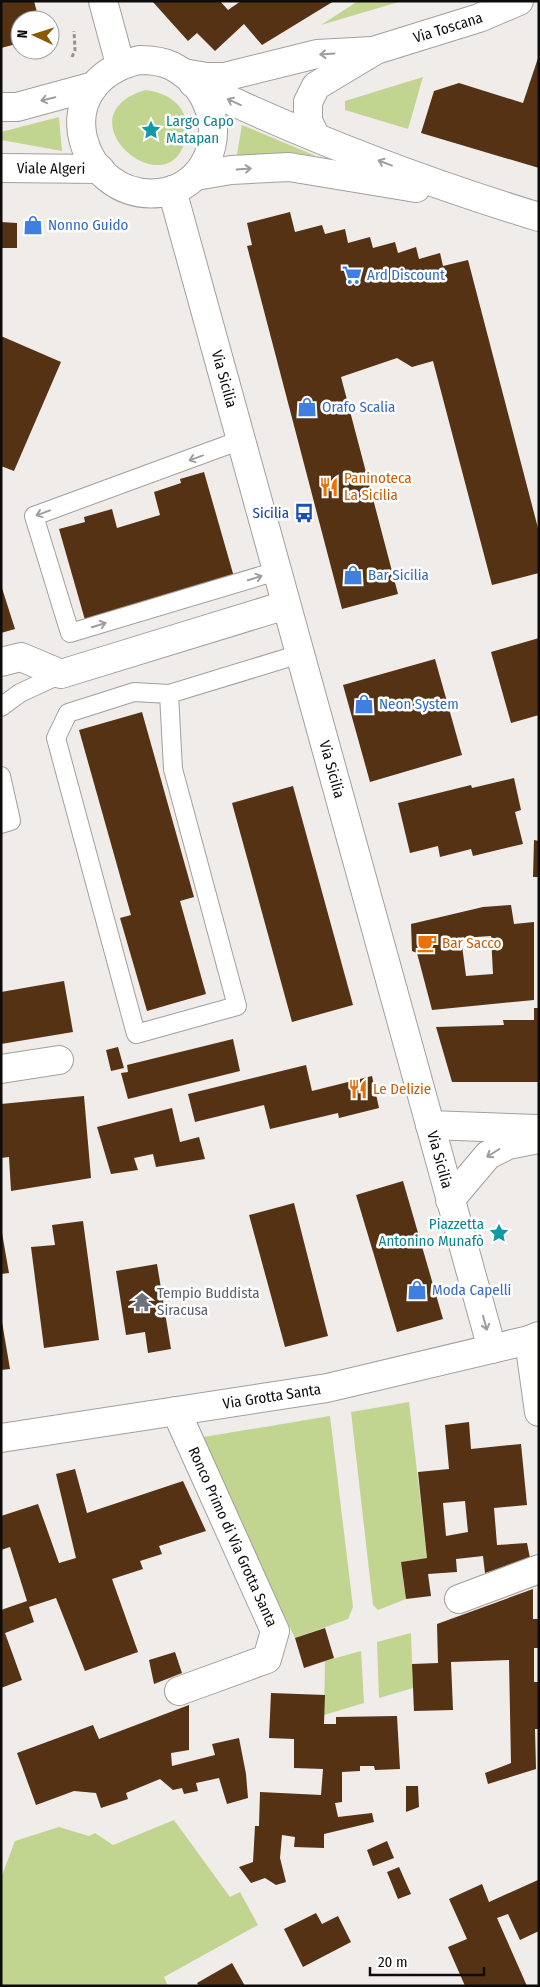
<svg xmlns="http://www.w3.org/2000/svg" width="540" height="1987" font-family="'Fira Sans Condensed',sans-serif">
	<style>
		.green { fill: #c2d590 }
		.building { fill: #553214; fill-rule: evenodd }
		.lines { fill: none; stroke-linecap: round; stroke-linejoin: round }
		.service-casing { stroke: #a29f9c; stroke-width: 20 }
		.minor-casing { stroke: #a29f9c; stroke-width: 30 }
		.tertiary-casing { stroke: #a29f9c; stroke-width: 30 }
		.path { stroke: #959291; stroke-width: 3; stroke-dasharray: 4 2.5; stroke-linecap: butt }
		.service { stroke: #fff; stroke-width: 18 }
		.minor { stroke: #fff; stroke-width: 28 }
		.tertiary { stroke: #fff; stroke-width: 28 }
		.oneway { stroke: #9e9e9d }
		.labels { text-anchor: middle; stroke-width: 5; stroke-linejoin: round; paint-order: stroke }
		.street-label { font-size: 15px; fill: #0d0c0b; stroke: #fff }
		.culture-label { font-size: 15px; fill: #0d838f; stroke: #fff; text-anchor: start }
		.shop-label { font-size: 15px; fill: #366cbe; stroke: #fff; text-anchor: start }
		.food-label { font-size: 15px; fill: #c56008; stroke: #fff; text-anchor: start }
		.transit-label { font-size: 15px; fill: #164399; stroke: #fff; text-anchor: end }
		.worship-label { font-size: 15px; fill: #5b616d; stroke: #fff; text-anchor: start }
	</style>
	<rect width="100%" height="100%" fill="#f0ecea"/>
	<!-- green -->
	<path class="green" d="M358,1H402L321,25Z
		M423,77L408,129L345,110V101Z
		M145,90C173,93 193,111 185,141C167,208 59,117 145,90Z
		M59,117L62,151L1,140V132Z
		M242,125L316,156L289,152L236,160Z
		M409,1402L427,1558L401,1562L406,1599L378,1610L373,1605L351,1412Z
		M330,1416L353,1607L348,1619L295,1638L198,1438Z
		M411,1633L413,1688L379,1698L377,1642Z
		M361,1651L364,1703L324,1715L325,1661Z
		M174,1820L230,1897L240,1892L258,1925L164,1977L168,1986H1V1878L15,1841L59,1827L89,1836L95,1833L113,1845Z"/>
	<!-- building -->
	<path class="building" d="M1,1H34L39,20H20V43L1,48Z
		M152,1H220L228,10L241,1H334L262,45L244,24L215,51L197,33L188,41Z
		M539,55V168L421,133L434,91L459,83L523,103Z
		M290,212L295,232L322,225L325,234L345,229L348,243L370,237L373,248L395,242L398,253L416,247L419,259L440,253L443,266L468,260L539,532V573L492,585L433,361L412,367L397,358L341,377L398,594L342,609L247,246L252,245L247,223Z
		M1,222L17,223V248H1Z
		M1,336L61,362L14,471L1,466Z
		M204,472L234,577L85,620L59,529L85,522L84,517L112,509L117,528L160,515L154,492L181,483L180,479Z
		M1,585L15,629L1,633Z
		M539,638V715L511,723L491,652Z
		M435,659L462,755L370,782L343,685Z
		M142,712L194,897L180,901L206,994L147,1011L120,918L131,915L79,730Z
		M514,778L521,810L515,812L523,844L473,856L471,849L440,857L438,846L410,853L398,803L471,785L472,788Z
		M293,786L353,1005L292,1022L232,803Z
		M534,840L539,841V877H533Z
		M511,905L514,924L534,922V1000L432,1010L417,953L412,951L411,924L483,907ZM491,936L493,974L466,976L461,938Z
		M64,981L73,1032L1,1044V992Z
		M534,1008H539V1082H452L436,1027L504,1025L503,1020H534Z
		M233,1039L240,1071L128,1099L121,1073L128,1072L127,1065Z
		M118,1047L124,1068L111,1071L106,1050Z
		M306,1065L312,1091L372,1076L379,1108L339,1118L338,1113L270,1129L264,1105L195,1122L188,1094Z
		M84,1096L91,1178L11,1191L9,1157L1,1158V1104Z
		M172,1108L180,1142L199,1137L205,1159L156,1167L153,1154L134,1158L138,1170L111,1174L97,1127Z
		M403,1181L443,1319L397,1332L356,1195Z
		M294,1203L328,1336L285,1347L249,1215Z
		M83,1221L99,1340L44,1348L31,1247L55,1245L52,1225Z
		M1,1227L9,1273L1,1274Z
		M157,1264L171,1349L148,1353L145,1332L126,1335L116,1271Z
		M1,1316L10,1369L1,1370Z
		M469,1422L471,1449L521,1444L527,1505L494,1508L497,1545L527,1543L530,1558L485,1573L483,1556L456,1559L457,1572L428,1574L431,1596L406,1599L401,1562L427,1558L418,1472L449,1469L445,1425ZM465,1501L468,1532L446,1536L443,1503Z
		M75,1469L87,1513L183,1481L206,1531L159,1546L162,1554L140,1561L143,1569L112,1579L138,1652L85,1671L56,1598L29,1607L34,1622L5,1633L22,1680L1,1688V1610L27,1601L10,1547L1,1550V1516L38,1504L59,1563L76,1558L56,1474Z
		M533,1589V1619H539V1648H534V1682H539V1729H535L536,1769L488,1784L485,1773L511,1763L509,1660L451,1662L453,1710L414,1711L412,1664L438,1663L437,1624Z
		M325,1628L334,1658L304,1668L295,1638Z
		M175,1652L182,1673L154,1684L149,1660Z
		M271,1693L325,1695L324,1724H336V1717L397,1716L400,1769L375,1770L374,1766H360V1771L342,1772V1802L335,1803L338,1817L372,1813L374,1822L324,1834V1848L294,1847L295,1837L282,1835L280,1858L286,1882L276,1885L265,1878L251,1883L239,1867L253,1862L255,1826H259L260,1792L321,1795L323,1769L294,1768V1739L269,1738Z
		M189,1705V1750L171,1753L172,1766L215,1755L212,1744L239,1738L246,1774L248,1798L227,1804L219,1778L196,1783L198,1791L184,1794L182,1788L173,1790L160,1779L126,1793L128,1799L101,1808L96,1793L74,1791L36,1805L17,1753L93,1725L99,1739Z
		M406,1786H418L419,1807L406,1812Z
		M387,1841L394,1858L373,1866L367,1850Z
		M399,1867L411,1894L398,1899L387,1872Z
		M538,1880L539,1931L520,1940L508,1914L497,1918L527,1986H465L448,1947L467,1939L449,1899L482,1884L489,1902Z
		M316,1913L322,1924L338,1916L351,1942L303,1967L284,1929Z
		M232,1963L245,1986H199L197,1983Z"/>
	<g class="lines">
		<defs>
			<path id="service" d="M241,440L34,516L70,633L277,571
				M169,694L134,692L68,713L56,738L136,1034L237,1006L173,769L169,694L300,654
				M1,707L20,693L61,674
				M1,776L11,821L1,824"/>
			<g id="minor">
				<path d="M103,1L120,64"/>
				<path d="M183,73L207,77H224L317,54L372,51"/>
				<path id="s1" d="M316,137L308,121V102L316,86L376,50L479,18L519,1"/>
				<path d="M1,662L21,657L61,674L286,605"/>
				<path d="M1,1069L59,1060"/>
				<path d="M529,1340L539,1412"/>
				<path id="s2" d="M176,1411L275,1631L267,1659L179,1691"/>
				<path d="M459,1599L539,1569"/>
			</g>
			<g id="tertiary">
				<path d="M139,60C151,60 162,61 172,66C209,85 225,131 203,166C193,181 178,191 159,193C80,201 42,83 139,60Z"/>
				<path d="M193,83C304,136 421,181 539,217"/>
				<path d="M1,107H17L94,86"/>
				<path id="s3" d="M1,168L100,169"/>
				<path d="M196,176L231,170L289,167L416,188"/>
				<path id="s4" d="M172,190L492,1349"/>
				<path d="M430,1125L538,1129"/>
				<path d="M450,1200L488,1155L508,1145L539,1139"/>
				<path id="s5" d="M1,1438L327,1388L529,1340L539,1336"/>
			</g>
		</defs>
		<!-- service casing -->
		<use href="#service" class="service-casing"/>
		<!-- minor casing -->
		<use href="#minor" class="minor-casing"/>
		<!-- tertiary casing -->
		<use href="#tertiary" class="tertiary-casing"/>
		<!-- path -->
		<path class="path" d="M72,57L75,50L74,31"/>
		<!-- service -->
		<use href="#service" class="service"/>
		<!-- minor -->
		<use href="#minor" class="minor"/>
		<!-- tertiary -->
		<use href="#tertiary" class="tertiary"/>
	</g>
	<!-- one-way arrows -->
	<defs><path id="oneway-shaft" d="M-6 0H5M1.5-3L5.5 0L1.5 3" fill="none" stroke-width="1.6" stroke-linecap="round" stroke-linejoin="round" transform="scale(1.25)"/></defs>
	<g class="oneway">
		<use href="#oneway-shaft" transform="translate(327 54) rotate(176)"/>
		<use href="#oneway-shaft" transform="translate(48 99) rotate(166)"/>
		<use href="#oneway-shaft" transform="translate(234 102) rotate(-155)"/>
		<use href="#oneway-shaft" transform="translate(385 163) rotate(-159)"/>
		<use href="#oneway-shaft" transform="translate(244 169) rotate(-4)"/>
		<use href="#oneway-shaft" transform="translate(196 458) rotate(160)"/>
		<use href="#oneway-shaft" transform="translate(43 513) rotate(160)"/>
		<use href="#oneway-shaft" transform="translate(255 578) rotate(-17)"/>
		<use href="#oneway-shaft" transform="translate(99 625) rotate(-17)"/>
		<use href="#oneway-shaft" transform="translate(493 1153) rotate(148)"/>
		<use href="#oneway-shaft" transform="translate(485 1323) rotate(74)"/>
	</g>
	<!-- icons -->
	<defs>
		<symbol id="sight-bare" viewBox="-9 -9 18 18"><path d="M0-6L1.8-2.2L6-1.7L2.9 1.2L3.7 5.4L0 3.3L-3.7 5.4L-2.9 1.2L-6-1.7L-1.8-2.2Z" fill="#0f9aa8" stroke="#fff" stroke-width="2.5" paint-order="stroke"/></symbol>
		<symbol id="shop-bare" viewBox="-9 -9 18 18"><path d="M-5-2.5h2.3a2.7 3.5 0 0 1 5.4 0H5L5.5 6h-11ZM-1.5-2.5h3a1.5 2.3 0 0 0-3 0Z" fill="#3f7fe0" stroke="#fff" stroke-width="2.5" paint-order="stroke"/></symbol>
		<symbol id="supermarket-bare" viewBox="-9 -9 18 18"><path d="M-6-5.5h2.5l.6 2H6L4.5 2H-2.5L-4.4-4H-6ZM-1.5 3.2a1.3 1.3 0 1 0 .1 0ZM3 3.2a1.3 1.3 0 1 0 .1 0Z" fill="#3f7fe0" stroke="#fff" stroke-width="2.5" paint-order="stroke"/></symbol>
		<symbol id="restaurant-bare" viewBox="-9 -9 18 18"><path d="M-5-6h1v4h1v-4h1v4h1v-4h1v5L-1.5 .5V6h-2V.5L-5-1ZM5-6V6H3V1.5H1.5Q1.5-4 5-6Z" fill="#e8710a" stroke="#fff" stroke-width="2.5" paint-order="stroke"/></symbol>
		<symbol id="bus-bare" viewBox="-9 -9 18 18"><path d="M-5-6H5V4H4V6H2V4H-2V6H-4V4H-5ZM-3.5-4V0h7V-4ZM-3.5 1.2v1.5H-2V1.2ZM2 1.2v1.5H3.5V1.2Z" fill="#1a4fb4" stroke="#fff" stroke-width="2.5" paint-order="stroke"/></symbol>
		<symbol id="cafe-bare" viewBox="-9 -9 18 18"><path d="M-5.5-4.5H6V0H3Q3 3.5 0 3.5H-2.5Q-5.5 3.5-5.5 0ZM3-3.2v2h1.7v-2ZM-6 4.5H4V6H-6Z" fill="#e8710a" stroke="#fff" stroke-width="2.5" paint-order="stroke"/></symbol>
		<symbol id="temple-bare" viewBox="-9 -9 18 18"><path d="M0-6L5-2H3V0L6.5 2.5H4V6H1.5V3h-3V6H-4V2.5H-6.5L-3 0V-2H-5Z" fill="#6b7280" stroke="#fff" stroke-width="2.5" paint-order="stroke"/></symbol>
	</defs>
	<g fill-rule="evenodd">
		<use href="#sight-bare" x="137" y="116" width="28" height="28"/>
		<use href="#shop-bare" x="19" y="211" width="28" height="28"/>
		<use href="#supermarket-bare" x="338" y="261" width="28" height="28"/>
		<use href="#shop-bare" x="293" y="393" width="28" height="28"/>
		<use href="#restaurant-bare" x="315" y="473" width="28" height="28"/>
		<use href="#bus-bare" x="290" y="499" width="28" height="28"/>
		<use href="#shop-bare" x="339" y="561" width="28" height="28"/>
		<use href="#shop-bare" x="350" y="690" width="28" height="28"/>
		<use href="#cafe-bare" x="413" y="929" width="28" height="28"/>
		<use href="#restaurant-bare" x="344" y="1075" width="28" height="28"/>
		<use href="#sight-bare" x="485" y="1219" width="28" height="28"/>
		<use href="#shop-bare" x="403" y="1276" width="28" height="28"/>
		<use href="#temple-bare" x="128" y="1288" width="28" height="28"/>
	</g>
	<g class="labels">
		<!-- street labels -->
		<g class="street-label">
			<text dy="5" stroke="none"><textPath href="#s1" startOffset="200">Via Toscana</textPath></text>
			<text dy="5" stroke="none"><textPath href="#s3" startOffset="50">Viale Algeri</textPath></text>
			<text dy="5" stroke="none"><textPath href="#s4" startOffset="196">Via Sicilia</textPath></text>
			<text dy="5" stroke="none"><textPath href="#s4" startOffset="601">Via Sicilia</textPath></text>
			<text dy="5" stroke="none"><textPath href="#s4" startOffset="1006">Via Sicilia</textPath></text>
			<text dy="5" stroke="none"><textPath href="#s5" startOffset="274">Via Grotta Santa</textPath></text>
			<text dy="5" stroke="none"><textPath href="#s2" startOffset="138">Ronco Primo di Via Grotta Santa</textPath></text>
		</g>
		<!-- culture labels -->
		<g class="culture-label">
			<text x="166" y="126">Largo Capo<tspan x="166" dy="17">Matapan</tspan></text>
			<text x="484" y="1229" text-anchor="end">Piazzetta<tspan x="484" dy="17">Antonino Munafò</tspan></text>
		</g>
		<!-- shop labels -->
		<g class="shop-label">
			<text x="48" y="230">Nonno Guido</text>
			<text x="367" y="280">Ard Discount</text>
			<text x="322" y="412">Orafo Scalia</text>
			<text x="368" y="580">Bar Sicilia</text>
			<text x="379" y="709">Neon System</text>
			<text x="432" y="1295">Moda Capelli</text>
		</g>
		<!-- food labels -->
		<g class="food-label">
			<text x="344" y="483">Paninoteca<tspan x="344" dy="17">La Sicilia</tspan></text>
			<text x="442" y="948">Bar Sacco</text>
			<text x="373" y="1094">Le Delizie</text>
		</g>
		<!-- transit labels -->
		<g class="transit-label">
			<text x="289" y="518">Sicilia</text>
		</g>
		<!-- worship labels -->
		<g class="worship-label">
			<text x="157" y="1298">Tempio Buddista<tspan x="157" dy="17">Siracusa</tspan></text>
		</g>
	</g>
	<!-- border -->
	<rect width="540" height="1987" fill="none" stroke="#0d0c0b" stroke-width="5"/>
	<!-- north arrow -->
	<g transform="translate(35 35) rotate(274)"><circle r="24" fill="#ffffff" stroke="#9e9e9d"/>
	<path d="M0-4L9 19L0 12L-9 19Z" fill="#8b5803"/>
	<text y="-8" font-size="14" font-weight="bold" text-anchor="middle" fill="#0d0c0b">N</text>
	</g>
	<!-- scale -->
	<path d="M370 1967v8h114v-8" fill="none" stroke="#0d0c0b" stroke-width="2.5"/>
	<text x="378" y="1967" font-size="15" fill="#0d0c0b" stroke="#ffffff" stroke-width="4" paint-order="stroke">20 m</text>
</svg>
